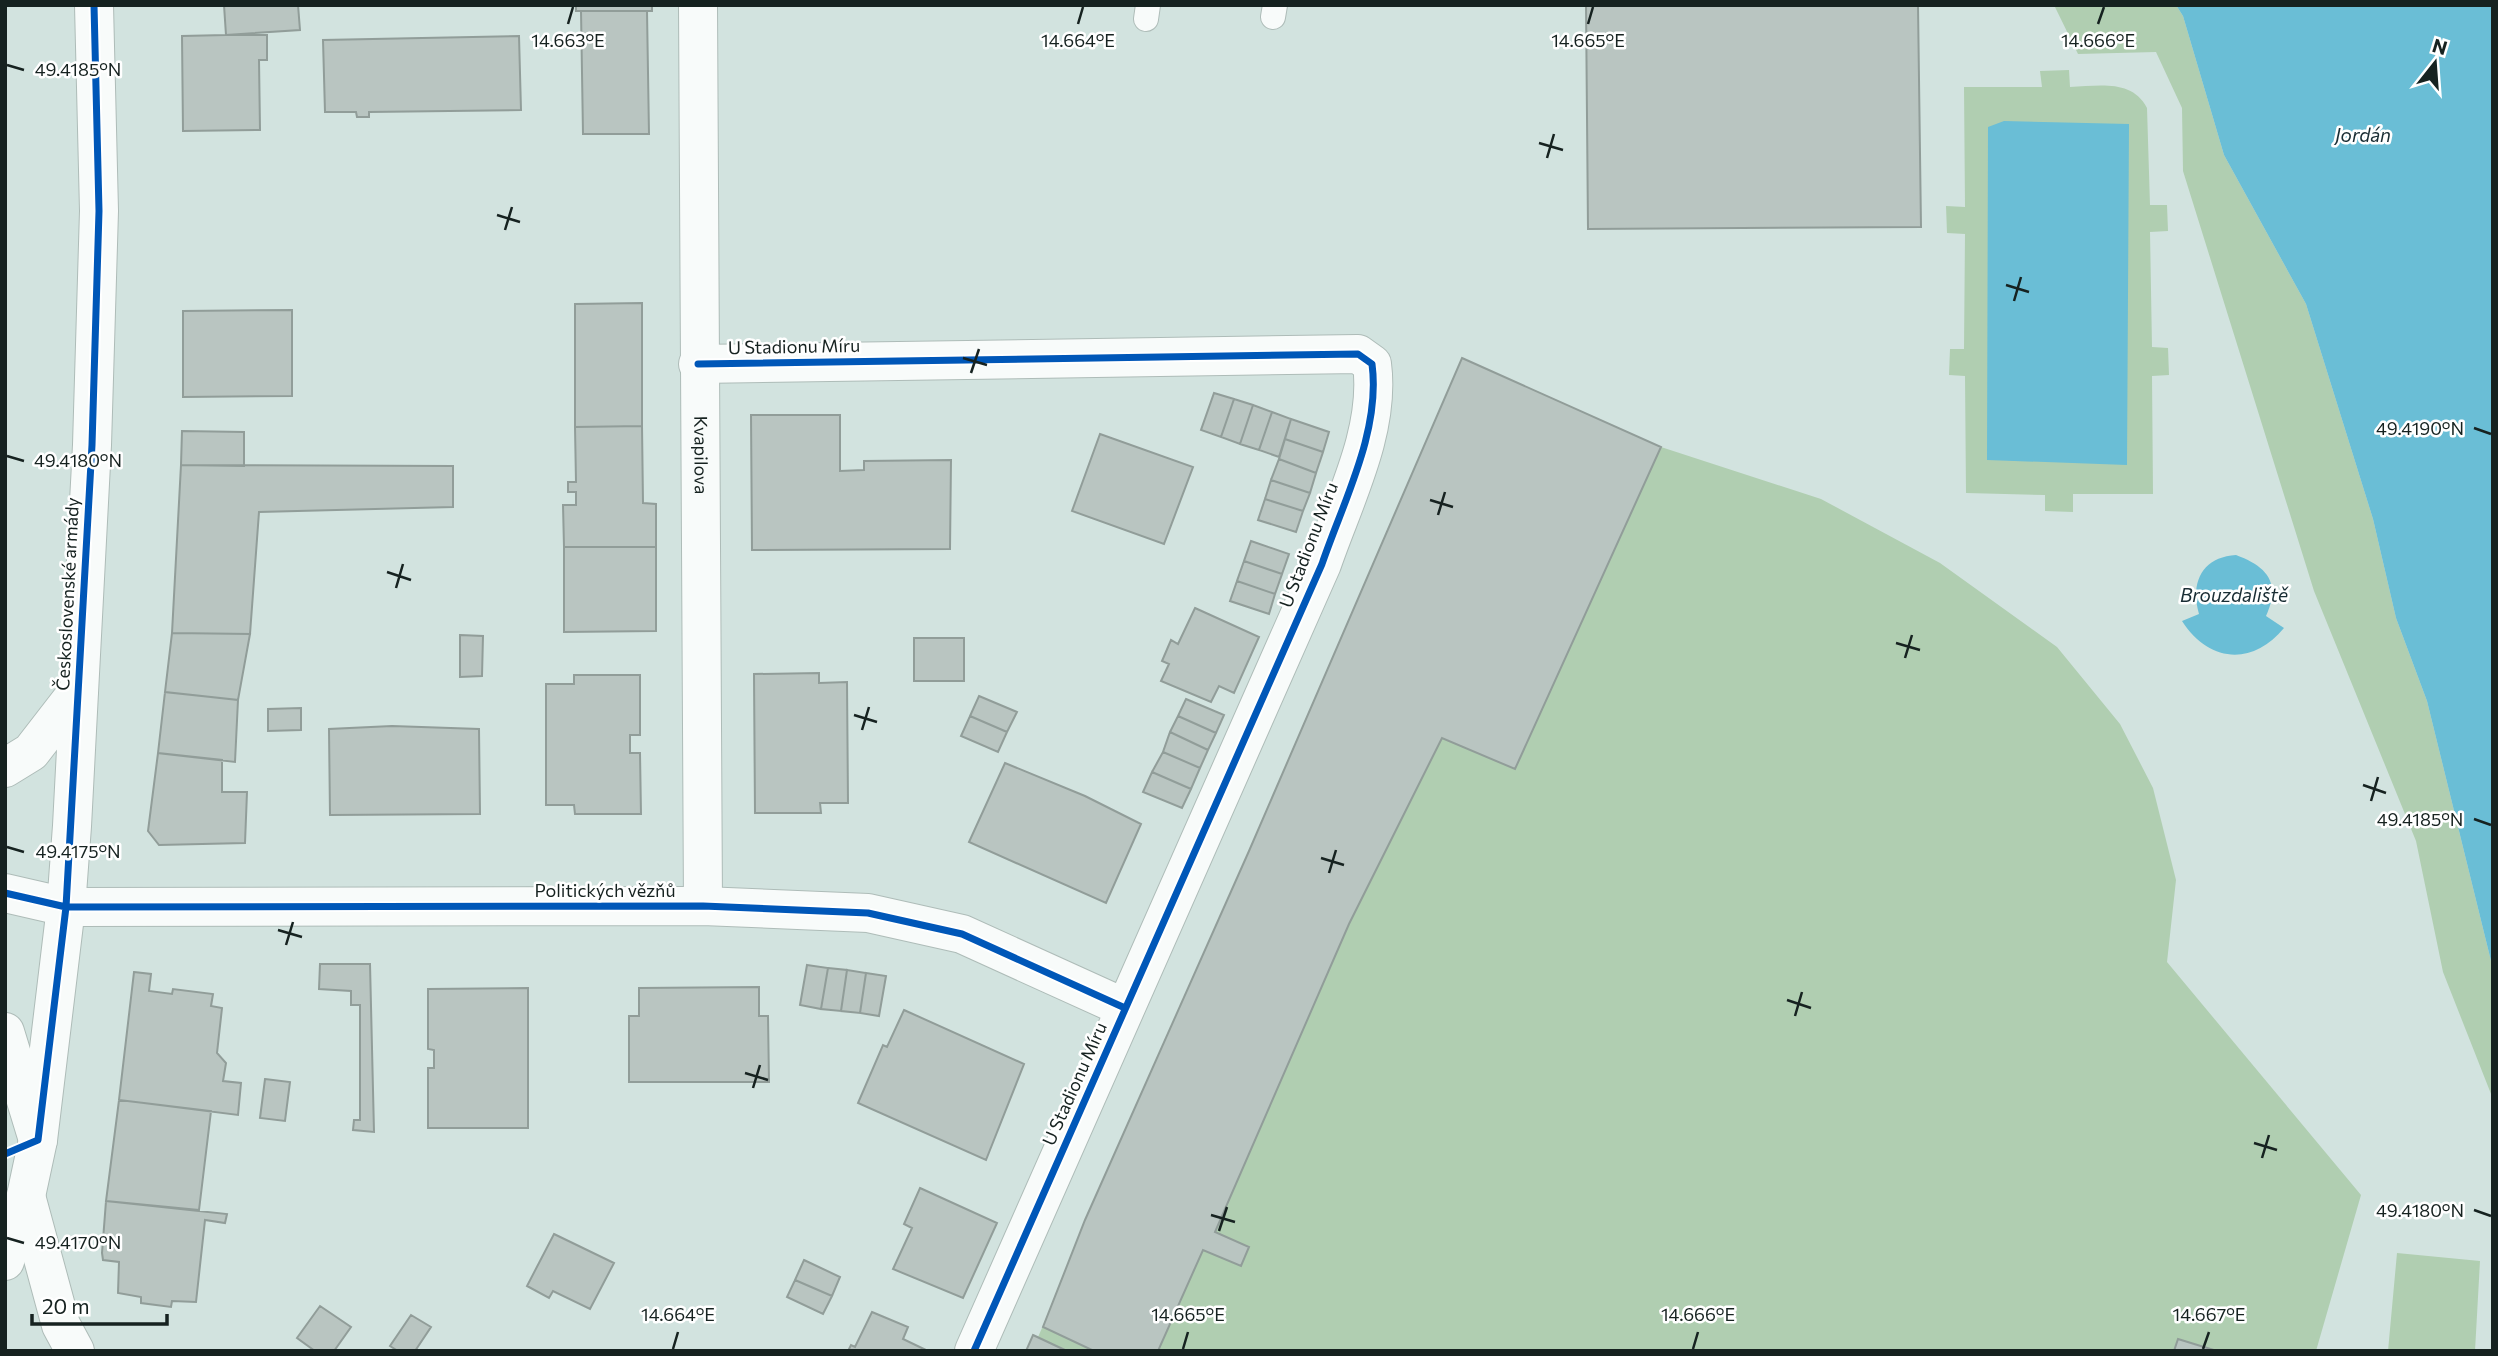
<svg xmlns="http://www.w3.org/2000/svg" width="2498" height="1356" font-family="Commissioner,sans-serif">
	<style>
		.green { fill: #b0ceb1 }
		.water { fill: #6abed6 }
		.building { fill: #b9c5c1; stroke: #919d99; stroke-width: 2 }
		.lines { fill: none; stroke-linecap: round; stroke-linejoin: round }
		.lane-casing { stroke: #aebcb8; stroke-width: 26 }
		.street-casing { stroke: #aebcb8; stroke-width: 40 }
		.secondary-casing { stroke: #aebcb8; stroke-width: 40 }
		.lane { stroke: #f8fbfa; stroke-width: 24 }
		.street { stroke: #f8fbfa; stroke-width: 38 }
		.secondary { stroke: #f8fbfa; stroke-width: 38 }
		.cycleway-casing { stroke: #fff; stroke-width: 11 }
		.cycleway { stroke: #0057b8; stroke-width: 7 }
		.ticks { fill: none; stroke: #162220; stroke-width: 2.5 }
		.labels { text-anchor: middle; stroke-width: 5; stroke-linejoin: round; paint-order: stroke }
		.street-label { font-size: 18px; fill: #162220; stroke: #fff }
		.water-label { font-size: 19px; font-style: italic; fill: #192d34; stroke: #fff }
		.ticks-label { font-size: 18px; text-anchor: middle; fill: #162220; stroke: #fff; stroke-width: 5; stroke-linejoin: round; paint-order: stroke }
	</style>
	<rect width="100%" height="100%" fill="#d2e3df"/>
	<!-- green -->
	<path class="green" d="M2054,5H2176L2183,16L2224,155L2306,304L2373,519L2396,618L2427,701L2493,969V1099L2443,972L2416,841L2314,591L2183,171L2182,108L2156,52L2078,54Z
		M2069,70L2070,87C2099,86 2132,79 2147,108L2150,205H2167L2168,231L2150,232L2152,347L2168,348L2169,375L2152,376L2153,494H2073V512L2045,511V495L1966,493L1965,376L1949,375L1950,349H1964L1965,234L1947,233L1946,206L1965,207L1964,87H2042L2040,71Z
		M1462,358L1661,447L1821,499L1940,563L2057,647L2120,724L2153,788L2176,880L2167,962L2361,1195L2316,1351H1032Z
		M2397,1253L2480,1261L2475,1351H2388Z"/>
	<!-- water -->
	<path class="water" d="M2176,5H2493V969L2427,701L2396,618L2373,519L2306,304L2224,155L2183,16Z
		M2004,121L2129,124L2127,465L1987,460L1988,127Z
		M2236,555C2268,567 2281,583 2266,616L2284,628C2252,667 2208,662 2182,621L2199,614C2190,583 2202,557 2236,555Z"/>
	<!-- building -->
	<path class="building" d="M224,5H298L300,30L226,35Z
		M576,5H652V11H576Z
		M1586,5H1918L1921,227L1588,229Z
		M581,11H647L649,134H583Z
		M226,35H267V60H259L260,130L183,131L182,36Z
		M519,36L521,110L369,112V117H357L356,112H325L323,40Z
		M642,303V426L575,427V304Z
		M292,310V396L183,397V311Z
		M1462,358L1661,447L1515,769L1442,738L1349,924L1215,1232L1249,1247L1241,1266L1203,1250L1158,1351H1094L1043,1327L1085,1220L1249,851Z
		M1214,393L1234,399L1221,437L1201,430Z
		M1234,399L1253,405L1240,444L1221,437Z
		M1253,405L1272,412L1259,450L1240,444Z
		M1272,412L1291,419L1279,457L1259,450Z
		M751,415H840V471L864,470V461L951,460L950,549L752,550Z
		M1291,419L1329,432L1323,452L1285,439Z
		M642,426L643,503L656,504V547H564L563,505H576V492H568V482H576L575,427Z
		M182,431L244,432V466L181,465Z
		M1100,434L1193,467L1164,544L1072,511Z
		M1285,439L1323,452L1316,473L1279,459Z
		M1279,459L1316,473L1310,493L1271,480Z
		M181,465L453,466V507L259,512L250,634L172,633Z
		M1271,480L1310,493L1303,511L1265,499Z
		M1265,499L1303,511L1296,532L1258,520Z
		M1251,541L1289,554L1282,574L1244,561Z
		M564,547H656V631L564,632Z
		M1244,561L1282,574L1275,594L1237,581Z
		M1237,581L1275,594L1269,614L1230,601Z
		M1195,608L1259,637L1234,693L1219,686L1211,702L1161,681L1169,664L1162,661L1171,640L1178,644Z
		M172,633L250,634L238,700L165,692Z
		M460,635L483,636L482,676L460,677Z
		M914,638H964V681H914Z
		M819,673V683L847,682L848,803H820L821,813H755L754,674Z
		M574,675H640V735H630V753H640L641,814H575L574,805H546V684H574Z
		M165,692L238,700L235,762L158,753Z
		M979,696L1017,712L1007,732L970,716Z
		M1186,699L1224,715L1216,733L1178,716Z
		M301,708V730L268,731V709Z
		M970,716L1007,732L998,752L961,736Z
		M1178,716L1216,733L1208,750L1170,732Z
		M392,726L479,729L480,814L330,815L329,729Z
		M1170,732L1208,750L1200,768L1163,752Z
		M1163,752L1200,768L1191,789L1152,772Z
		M158,753L222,760V792H247L245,843L159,845L148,831Z
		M1005,763L1085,796L1141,824L1106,903L969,842Z
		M1152,772L1191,789L1182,808L1143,792Z
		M320,964H370L374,1132L353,1130L354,1120H360V1005H351V991L319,989Z
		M807,965L828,968L821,1009L800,1005Z
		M828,968L847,970L841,1011L821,1009Z
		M847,970L866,973L860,1013L841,1011Z
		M134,972L151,974L149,991L172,994L173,989L213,994L211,1006L222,1008L217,1053L226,1063L223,1081L241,1083L238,1115L119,1100Z
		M866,973L886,976L879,1016L860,1013Z
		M759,987V1016H768L769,1082H629V1016H639V988Z
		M528,988V1128H428V1068H434V1050L428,1049V989Z
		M904,1010L1024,1064L986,1160L858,1103L883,1045L887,1047Z
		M265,1079L290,1082L285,1121L260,1118Z
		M119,1100L211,1111L199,1210L106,1201Z
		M920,1188L997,1223L963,1298L893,1269L912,1228L904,1224Z
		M106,1201L227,1214L225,1223L205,1220L196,1302L172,1301L171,1307L141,1303V1297L118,1293L119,1262L103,1260L102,1253Z
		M554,1234L614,1263L590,1309L553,1291L549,1298L527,1286Z
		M804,1260L840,1277L832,1296L795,1280Z
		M795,1280L832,1296L823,1314L787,1297Z
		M320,1306L351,1327L334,1351H315L297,1338Z
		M872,1312L908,1327L903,1339L928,1351H848L851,1345L855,1347Z
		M411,1315L431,1327L415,1351H398L390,1346Z
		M1033,1335L1067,1351H1026Z
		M2178,1339L2217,1351H2174Z"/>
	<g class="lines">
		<defs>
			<path id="lane" d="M1273,17L1275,5
				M1146,19L1148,5"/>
			<g id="street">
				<path id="s1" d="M698,5L703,906"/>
				<path d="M698,364L1358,354L1372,364C1381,431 1343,502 1322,564L974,1351"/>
				<path d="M5,768L31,752L79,690"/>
				<path d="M5,893L66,907L703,906L868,913L962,934L1125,1008"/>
				<path d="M5,1032L38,1140"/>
				<path d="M26,1196L61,1325L75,1351"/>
			</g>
			<path id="secondary" d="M5,1261L26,1196L38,1140L66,907L72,826L92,445L99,211L94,5"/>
		</defs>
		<!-- lane casing -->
		<use href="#lane" class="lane-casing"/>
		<!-- street casing -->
		<use href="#street" class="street-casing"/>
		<!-- secondary casing -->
		<use href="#secondary" class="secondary-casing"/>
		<!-- lane -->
		<use href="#lane" class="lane"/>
		<!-- street -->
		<use href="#street" class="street"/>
		<!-- secondary -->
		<use href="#secondary" class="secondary"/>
		<defs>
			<path id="cycleway" d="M698,364L1358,354L1372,364C1381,431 1343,502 1322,564L974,1351
				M5,893L66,907L703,906L868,913L962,934L1125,1008
				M5,1154L38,1140L66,907L92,445L99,211L94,5"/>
		</defs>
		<!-- cycleway casing -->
		<use href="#cycleway" class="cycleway-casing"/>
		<!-- cycleway -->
		<use href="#cycleway" class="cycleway"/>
	</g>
	<!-- ticks -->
	<path class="ticks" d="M568,24L573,7M1078,24L1083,7M1588,24L1593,7M2098,24L2104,7M7,65L24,70M1539,143L1563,150M1547,158L1554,134M497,215L520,222M505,230L512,207M2006,285L2029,292M2014,301L2021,277M963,358L987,365M971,373L979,349M2474,428L2491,434M7,456L24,461M1430,500L1453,507M1438,515L1445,492M387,572L411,580M396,588L403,564M1896,643L1920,650M1905,658L1912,635M854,715L877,722M862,730L869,707M2363,785L2386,793M2371,801L2378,777M2474,819L2491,825M7,847L24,852M1321,858L1344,865M1329,873L1336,850M278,930L302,937M286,945L293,922M1787,1000L1811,1008M1795,1016L1802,992M745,1073L768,1080M753,1088L760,1065M2254,1143L2277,1150M2262,1158L2269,1135M2474,1210L2491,1216M1211,1215L1235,1222M1219,1231L1227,1207M7,1238L24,1243M673,1349L678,1332M1183,1349L1188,1332M1693,1349L1698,1332M2203,1349L2209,1332"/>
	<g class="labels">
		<!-- street labels -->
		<g class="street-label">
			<text transform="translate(794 347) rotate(-1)" y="6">U Stadionu Míru</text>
			<text dy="6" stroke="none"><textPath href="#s1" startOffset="450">Kvapilova</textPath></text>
			<text transform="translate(1309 545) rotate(-69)" y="6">U Stadionu Míru</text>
			<text transform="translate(68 594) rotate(-87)" y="6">Československé armády</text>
			<text x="605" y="897">Politických vězňů</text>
			<text transform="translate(1075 1084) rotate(-66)" y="6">U Stadionu Míru</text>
		</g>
		<!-- water labels -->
		<g class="water-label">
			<text x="2363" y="142">Jordán</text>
			<text x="2234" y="602">Brouzdaliště</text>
		</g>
	</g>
	<g class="ticks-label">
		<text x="568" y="47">14.663°E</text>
		<text x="1078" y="47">14.664°E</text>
		<text x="1588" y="47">14.665°E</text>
		<text x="2098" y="47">14.666°E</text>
		<text x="78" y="76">49.4185°N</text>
		<text x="2420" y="435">49.4190°N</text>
		<text x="78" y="467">49.4180°N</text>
		<text x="2420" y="826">49.4185°N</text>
		<text x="78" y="858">49.4175°N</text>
		<text x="2420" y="1217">49.4180°N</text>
		<text x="78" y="1249">49.4170°N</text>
		<text x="678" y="1321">14.664°E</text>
		<text x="1188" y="1321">14.665°E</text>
		<text x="1698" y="1321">14.666°E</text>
		<text x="2209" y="1321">14.667°E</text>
	</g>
	<!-- border -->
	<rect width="2498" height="1356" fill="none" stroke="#162220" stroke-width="14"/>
	<!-- north arrow -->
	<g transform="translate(2435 63) rotate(17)" stroke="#ffffff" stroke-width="5" paint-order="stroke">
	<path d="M0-5L12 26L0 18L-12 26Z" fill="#162220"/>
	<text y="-10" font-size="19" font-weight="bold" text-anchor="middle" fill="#162220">N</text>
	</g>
	<!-- scale -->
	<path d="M32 1314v10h135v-10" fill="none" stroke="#162220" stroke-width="3.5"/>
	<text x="42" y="1314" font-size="21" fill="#162220" stroke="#ffffff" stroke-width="5" paint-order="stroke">20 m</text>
</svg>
